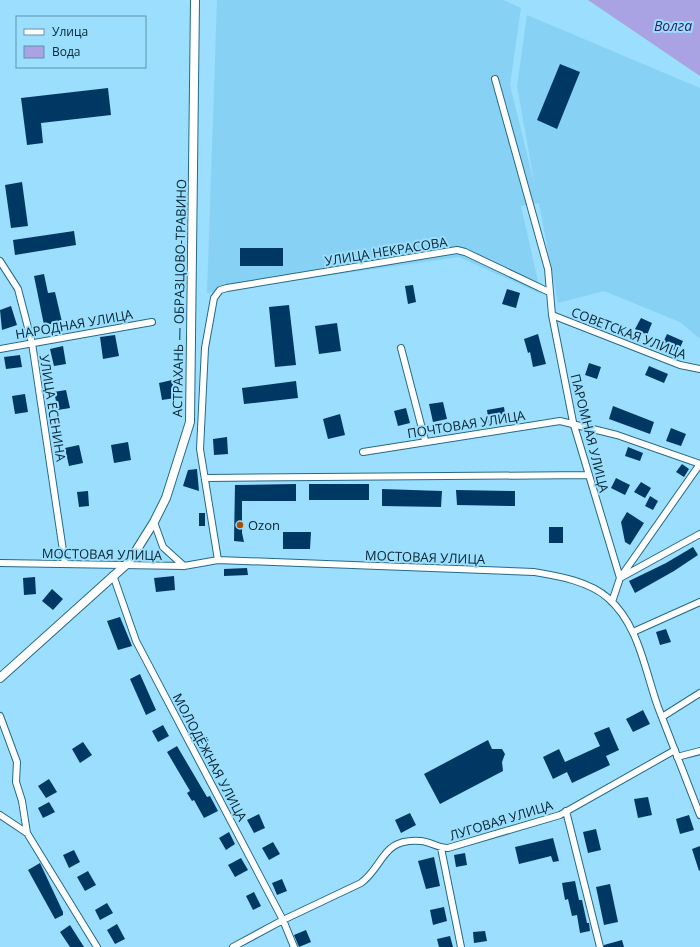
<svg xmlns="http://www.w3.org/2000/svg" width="700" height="947" font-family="'Open Sans',sans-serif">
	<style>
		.built { fill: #87d2f4 }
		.water { fill: #a9a2e3 }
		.building { fill: #003864 }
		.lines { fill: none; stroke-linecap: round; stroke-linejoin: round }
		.minor-casing { stroke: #266a86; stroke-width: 8 }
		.tertiary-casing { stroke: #266a86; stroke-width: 10 }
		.minor { stroke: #fff; stroke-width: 6 }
		.tertiary { stroke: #fff; stroke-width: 8 }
		.poi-dot { fill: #ac4d00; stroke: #9bdefe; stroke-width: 1.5 }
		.labels { text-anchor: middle; stroke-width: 4; stroke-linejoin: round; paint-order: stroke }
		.street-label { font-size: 13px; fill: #06232f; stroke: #9bdefe }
		.poi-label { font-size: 13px; fill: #06232f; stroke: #9bdefe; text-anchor: start }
		.water-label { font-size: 14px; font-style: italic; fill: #2f1b66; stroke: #9bdefe }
	</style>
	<rect width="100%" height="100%" fill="#9bdefe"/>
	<!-- built -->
	<path class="built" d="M217,0H503L521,8L510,85L535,187L517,86L527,15L700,88V339L680,322L604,291L558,303L539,203L521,206L541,294L459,257L207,293Z"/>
	<!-- water -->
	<path class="water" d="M588,0H700V76Z"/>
	<!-- building -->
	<path class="building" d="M560,64L580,72L557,129L537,120Z
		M108,88L111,115L41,123L43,143L27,145L21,98Z
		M22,182L28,226L11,228L5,185Z
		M74,231L76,245L15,255L13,240Z
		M240,248H283V266H240Z
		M44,274L48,293L55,292L62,322L44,325L34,276Z
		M413,285L416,302L408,304L405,286Z
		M507,289L520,293L516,308L502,304Z
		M289,305L296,365L275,367L269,307Z
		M11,306L17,325L2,330L0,310Z
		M641,318L652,323L647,335L635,329Z
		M337,323L341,351L319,354L315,326Z
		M538,334L546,364L533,367L530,352L528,353L524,339Z
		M667,334L683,341L678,352L662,345Z
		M115,335L119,356L103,359L100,337Z
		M63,346L66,364L54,366L50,349Z
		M20,355L22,367L6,369L4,357Z
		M589,363L601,367L597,379L585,375Z
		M649,366L668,374L664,383L645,375Z
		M172,380L175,398L162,400L159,383Z
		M296,381L298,398L244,404L242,388Z
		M66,390L70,408L58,410L54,392Z
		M25,394L28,412L15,414L12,396Z
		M443,402L447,419L433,422L429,404Z
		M613,406L654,422L650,434L609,419Z
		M504,407L506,421L489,424L487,410Z
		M406,408L410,423L398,426L394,411Z
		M340,414L345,435L328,439L323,419Z
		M671,428L686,434L681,446L666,441Z
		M227,437L228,454L214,455L213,439Z
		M128,442L131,460L114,463L111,445Z
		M79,445L83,463L69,466L65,448Z
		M628,447L643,453L640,461L625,456Z
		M682,464L689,469L684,477L676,472Z
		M197,469L199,491L183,486L188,470Z
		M616,478L630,485L625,495L611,488Z
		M641,482L651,488L645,498L634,492Z
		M296,484V501H242V533L244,542L234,541L235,485Z
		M309,484H369V500H309Z
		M382,489L442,491L441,507L382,506Z
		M456,490L515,491V506L457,505Z
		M88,491L89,506L79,507L77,492Z
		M650,496L658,501L653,510L645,506Z
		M627,512L644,523L630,545L625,542L621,522Z
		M199,513H205V526H199Z
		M549,527H563V543H549Z
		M283,532H311L310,549H283Z
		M693,547L698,555L674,571L635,593L629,581L666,563Z
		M247,568L248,575L224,576V569Z
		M174,576L175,590L156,592L154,578Z
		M35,577L36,594L24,595L23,578Z
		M52,589L63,599L53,610L42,601Z
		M120,617L132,646L118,650L107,621Z
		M666,629L671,642L660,645L656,632Z
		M140,674L156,710L146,715L130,679Z
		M643,710L650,724L633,732L626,719Z
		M163,725L169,736L158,742L152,731Z
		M609,727L619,750L606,756L610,765L572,783L567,772L553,779L543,757L559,749L565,762L600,746L594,733Z
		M488,740L492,749H502L505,754L502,762L503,771L440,804L424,774Z
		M83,742L92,755L80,763L72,749Z
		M177,746L207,797L210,796L218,811L204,818L194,800L192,801L187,793L190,791L167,752Z
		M49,779L57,792L46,798L38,786Z
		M648,797L652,815L638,818L634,799Z
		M49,802L55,812L43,818L38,808Z
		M410,813L416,825L401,833L395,820Z
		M259,814L265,828L254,833L247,820Z
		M689,815L694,830L680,834L676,819Z
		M596,829L601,850L588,853L583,832Z
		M229,832L235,844L226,850L219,838Z
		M553,838L559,861L553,862L551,856L519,864L515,847Z
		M273,842L280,854L269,860L262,848Z
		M700,846V870L699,871L692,849Z
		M74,850L80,862L69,868L63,855Z
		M465,853L467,865L456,867L454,855Z
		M434,857L440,886L426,889L418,861Z
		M241,858L248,870L235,877L228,865Z
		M40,863L63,912V915L55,919L28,870Z
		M88,871L96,885L85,891L77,877Z
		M282,879L287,891L277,895L272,883Z
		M575,881L579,900H582L587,923H589L590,931L580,933L577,915L572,916L568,899L565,900L562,883Z
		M610,884L618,922L604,925L596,887Z
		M254,892L261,906L253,910L246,896Z
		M107,903L113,913L100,920L95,910Z
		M444,907L447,921L433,925L430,910Z
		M117,924L125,939L115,944L107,930Z
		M70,925L84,947H70L60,932Z
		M306,930L311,942L299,947L294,935Z
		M485,931L487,941L474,943L473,932Z
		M450,936L453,947H439L437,939Z
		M622,940L624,947H604V945Z"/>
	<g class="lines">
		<defs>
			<path id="minor" d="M495,79L548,269L552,315L573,422L620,578L700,534
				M0,261L18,289L32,343L65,564
				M552,315L680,365L700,369
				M401,348L425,440
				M0,349L152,322
				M363,452L560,421L617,435L700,464L620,578L612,602
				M206,478L589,475
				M154,522L163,547L184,566
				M218,560L200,449L205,348L214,298L220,290L227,288L457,250L465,252L549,292
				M0,563L184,566L218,560L534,572C558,576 589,581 608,598C639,625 645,671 658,707C672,743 686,779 700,815
				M113,575L136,641L283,920L294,947
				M633,632L700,602
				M0,716L17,762L16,782L22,801L27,833
				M662,717L700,693
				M677,757L700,751
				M566,811L600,947
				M0,815L27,833L97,947
				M441,848L461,947
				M233,947L283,920L361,883C385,865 381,838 421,841C431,842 438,848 448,848L560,815L675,750"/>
			<path id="tertiary" d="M0,678L129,562L154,522L166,498L190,422L195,0"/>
		</defs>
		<!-- minor casing -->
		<use href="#minor" class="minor-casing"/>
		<!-- tertiary casing -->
		<use href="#tertiary" class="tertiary-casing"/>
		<!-- minor -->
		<use href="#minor" class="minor"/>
		<!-- tertiary -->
		<use href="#tertiary" class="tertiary"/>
	</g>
	<!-- markers -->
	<circle class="poi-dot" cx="240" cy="525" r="4"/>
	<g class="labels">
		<!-- street labels -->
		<g class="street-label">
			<text transform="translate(386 251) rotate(-9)" y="5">УЛИЦА НЕКРАСОВА</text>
			<text transform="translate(179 298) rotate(-89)" y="5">АСТРАХАНЬ — ОБРАЗЦОВО-ТРАВИНО</text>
			<text transform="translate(74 324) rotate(-10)" y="5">НАРОДНАЯ УЛИЦА</text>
			<text transform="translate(629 333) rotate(21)" y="5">СОВЕТСКАЯ УЛИЦА</text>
			<text transform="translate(53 408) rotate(81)" y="5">УЛИЦА ЕСЕНИНА</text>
			<text transform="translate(466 424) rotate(-9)" y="5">ПОЧТОВАЯ УЛИЦА</text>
			<text transform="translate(590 433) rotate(76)" y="5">ПАРОМНАЯ УЛИЦА</text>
			<text transform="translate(102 554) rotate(1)" y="5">МОСТОВАЯ УЛИЦА</text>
			<text transform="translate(425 557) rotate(2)" y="5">МОСТОВАЯ УЛИЦА</text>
			<text transform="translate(210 757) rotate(62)" y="5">МОЛОДЁЖНАЯ УЛИЦА</text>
			<text transform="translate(501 820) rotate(-17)" y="5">ЛУГОВАЯ УЛИЦА</text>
		</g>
		<!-- poi labels -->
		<g class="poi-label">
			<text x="248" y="530">Ozon</text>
		</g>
		<!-- water labels -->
		<g class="water-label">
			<text x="673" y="31">Волга</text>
		</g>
	</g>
	<!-- legend -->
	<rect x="16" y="16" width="130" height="52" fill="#9bdefe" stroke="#5f93ab"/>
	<rect x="24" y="29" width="20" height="6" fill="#ffffff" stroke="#5f93ab"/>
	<text x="52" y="36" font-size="12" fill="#06232f">Улица</text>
	<rect x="24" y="46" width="20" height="12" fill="#a9a2e3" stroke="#5f93ab"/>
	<text x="52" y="56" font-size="12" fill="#06232f">Вода</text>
</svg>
